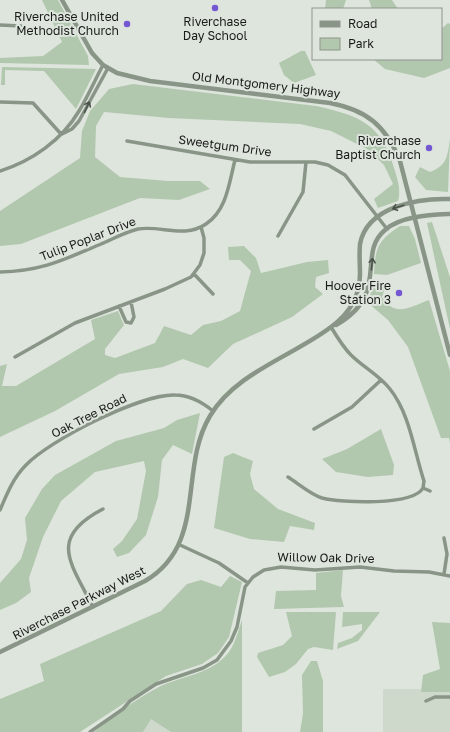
<svg xmlns="http://www.w3.org/2000/svg" width="450" height="732" font-family="'Golos Text',sans-serif">
	<style>
		.built { fill: #ced9cc }
		.green { fill: #b2c8ae }
		.lines { fill: none; stroke-linecap: round; stroke-linejoin: round }
		.minor { stroke: #899687; stroke-width: 3.5 }
		.tertiary { stroke: #899687; stroke-width: 4.5 }
		.oneway { stroke: #4b524a }
		.poi-dot { fill: #7358d2; stroke: #dee5dd; stroke-width: 1.5 }
		.labels { text-anchor: middle; stroke-width: 4; stroke-linejoin: round; paint-order: stroke }
		.poi-label { font-size: 12px; fill: #191b18; stroke: #dee5dd; text-anchor: end }
		.street-label { font-size: 12px; fill: #191b18; stroke: #dee5dd }
	</style>
	<rect width="100%" height="100%" fill="#dee5dd"/>
	<!-- built -->
	<path class="built" d="M383,689H450V732H383Z
		M151,718L171,732H143Z"/>
	<!-- green -->
	<path class="green" d="M42,0H58L88,56L89,65L0,63V58L43,56L62,42Z
		M326,0H346L343,9H325Z
		M369,0H392L398,9H372Z
		M448,23L450,24V68L424,78L385,69L373,59H441V29Z
		M301,51H305L316,75L294,83L284,75L279,63Z
		M2,67L96,69L76,109L44,71L5,70V85H1Z
		M133,84L316,106C361,116 382,124 395,171C398,181 401,191 398,201L378,208L374,199L393,184L384,165L367,149L331,131L300,124L169,118L104,112L96,126L95,157L120,177L168,181H200L210,189L179,200L140,198L21,244L0,246V211L80,158L82,131L90,111L109,89Z
		M450,139L448,192L426,190L415,177L420,167L430,172C448,165 447,156 450,139Z
		M432,222L450,277V329L427,223Z
		M400,226H409L415,239L421,263L387,275L374,274C375,248 378,240 400,226Z
		M244,246L256,258L261,273L307,262L328,260L329,273L316,277L315,287L323,294L292,317L233,344L208,368L183,359L163,367L119,374L55,411L0,437V366L7,364L2,386H16L95,339L91,320L118,311L124,325L105,349V355L115,358L155,343L164,326L191,335L203,325L221,321L240,311L251,271L240,260H229L228,247Z
		M374,282H387L382,297C395,318 410,307 429,300L450,371V443L449,438H441L408,347L388,320L368,303Z
		M200,413L192,454L173,445L162,460L158,497L146,535L129,553L117,557L113,549L122,541L137,519L146,471L144,461L95,472L61,501L43,537L29,578L31,592L16,603L0,610V583L21,559L27,540L25,518L42,489L55,475L116,441L164,428L177,420Z
		M381,429L394,465L393,475L368,477L336,472L322,459L347,449Z
		M233,453L253,461L250,474L254,489L278,509L315,523L314,530L290,526L284,542L250,539L214,528L224,457Z
		M343,570L341,596L344,607L274,609L276,591L316,590V573Z
		M230,576L242,582L229,637L218,653L202,664L166,676L80,732H0V699L44,681L40,664L161,611L187,584L201,580L221,587Z
		M286,612H336L333,650L314,647L308,649L296,664L285,672L269,677L257,657L258,653L283,645L292,636Z
		M343,612H380L358,641L337,649L338,643L352,638L362,630V624L342,627Z
		M242,620V732H171L151,719L143,732H94C114,716 134,700 157,688C183,674 220,675 234,643C237,636 239,628 242,620Z
		M432,622L450,623V692H421L423,675L440,669Z
		M311,661H317L323,681V732H300L303,714L302,675Z"/>
	<g class="lines">
		<!-- minor -->
		<path class="minor" d="M0,25L21,26
			M0,102L33,103L61,134
			M62,134L72,129L79,121L108,68
			M127,141L250,162H315L328,165L345,175L387,229
			M0,171C32,161 62,140 79,111C88,96 95,80 103,65
			M278,236L303,192L306,162
			M0,272C42,271 63,260 101,244C113,239 125,232 138,229C161,225 184,239 206,224C227,210 229,183 235,160
			M194,274L213,294
			M119,306L126,322L131,323L134,317L131,302
			M331,327C337,337 343,347 351,355C363,367 379,375 390,389C410,414 414,451 424,481L423,488
			M15,357L75,323L165,289L191,277L200,265L204,253V238L201,227
			M314,429L352,407L381,380
			M288,477C299,484 310,494 322,498C341,503 413,506 423,488
			M423,488L430,491
			M0,510C7,494 13,478 26,465C50,440 140,394 175,395C190,395 202,402 213,411
			M180,545L219,563L248,583
			M444,574L447,554L444,538
			M93,607C71,563 47,538 103,509
			M426,701L435,697H450
			M90,732L123,709L130,701L156,684L203,668L217,660L231,641L237,627L245,587L253,577L264,570L281,567L315,570L360,567L394,571L429,572L450,576"/>
		<!-- tertiary -->
		<path class="tertiary" d="M62,0L92,53L103,65L117,73L150,81L330,103C367,110 386,126 400,161L450,355
			M336,325C391,294 356,254 385,230C401,216 430,215 450,214
			M0,652L145,581C208,544 178,469 210,416C235,373 293,356 331,327C349,314 360,297 360,274C360,264 359,254 360,244C367,206 419,198 450,199"/>
	</g>
	<!-- one-way arrows -->
	<defs><path id="oneway-shaft" d="M-6 0H5M1.5-3L5.5 0L1.5 3" fill="none" stroke-width="1.6" stroke-linecap="round" stroke-linejoin="round"/></defs>
	<g class="oneway">
		<use href="#oneway-shaft" transform="translate(87 107) rotate(-65)"/>
		<use href="#oneway-shaft" transform="translate(398 207) rotate(162)"/>
		<use href="#oneway-shaft" transform="translate(372 264) rotate(-84)"/>
	</g>
	<!-- markers -->
	<g class="poi-dot">
		<circle cx="215" cy="8" r="4"/>
		<circle cx="127" cy="24" r="4"/>
		<circle cx="429" cy="148" r="4"/>
		<circle cx="399" cy="293" r="4"/>
	</g>
	<g class="labels">
		<!-- poi labels -->
		<g class="poi-label">
			<text x="119" y="21">Riverchase United<tspan x="119" dy="14">Methodist Church</tspan></text>
			<text x="215" y="26" text-anchor="middle">Riverchase<tspan x="215" dy="14">Day School</tspan></text>
			<text x="421" y="145">Riverchase<tspan x="421" dy="14">Baptist Church</tspan></text>
			<text x="391" y="290">Hoover Fire<tspan x="391" dy="14">Station 3</tspan></text>
		</g>
		<!-- street labels -->
		<g class="street-label">
			<text transform="translate(266 85) rotate(7)" y="4">Old Montgomery Highway</text>
			<text transform="translate(225 146) rotate(8)" y="4">Sweetgum Drive</text>
			<text transform="translate(88 239) rotate(-21)" y="4">Tulip Poplar Drive</text>
			<text transform="translate(89 416) rotate(-27)" y="4">Oak Tree Road</text>
			<text transform="translate(326 558) rotate(1)" y="4">Willow Oak Drive</text>
			<text transform="translate(79 603) rotate(-27)" y="4">Riverchase Parkway West</text>
		</g>
	</g>
	<!-- legend -->
	<rect x="312" y="8" width="130" height="52" fill="#dee5dd" stroke="#8f948e"/>
	<rect x="320" y="21" width="20" height="6" fill="#899687" stroke="#8f948e"/>
	<text x="348" y="28" font-size="12" fill="#191b18">Road</text>
	<rect x="320" y="38" width="20" height="12" fill="#b2c8ae" stroke="#8f948e"/>
	<text x="348" y="48" font-size="12" fill="#191b18">Park</text>
</svg>
